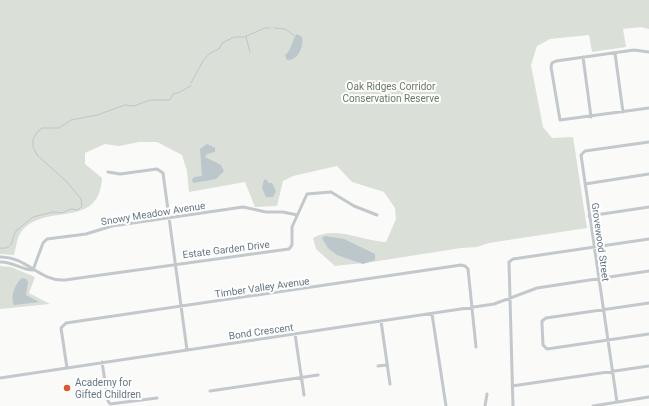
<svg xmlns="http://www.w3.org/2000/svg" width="649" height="406" font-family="Roboto,sans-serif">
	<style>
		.green { fill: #dadfd7 }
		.water { fill: #bbc7cb }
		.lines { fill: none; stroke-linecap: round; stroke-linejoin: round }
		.stream { stroke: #bbc7cb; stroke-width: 1 }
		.street { stroke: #c3c8cc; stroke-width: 3 }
		.poi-dot { fill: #e4572e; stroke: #fff; stroke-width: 1.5 }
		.labels { text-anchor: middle; stroke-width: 4; stroke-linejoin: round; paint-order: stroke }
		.park-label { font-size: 10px; fill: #687a64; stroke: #fff }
		.street-label { font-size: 10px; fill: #657683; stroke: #fff }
		.poi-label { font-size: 10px; fill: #657683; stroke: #fff; text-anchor: start }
	</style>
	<rect width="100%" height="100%" fill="#fafaf8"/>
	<!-- green -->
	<path class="green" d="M0,0H649V29L641,27L623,29L626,47L592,52L589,35L550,39L537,46L531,65L543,127L552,138L573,137L587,228L489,243L477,247L461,248L372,262L335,266L316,249L313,238C334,225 363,241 386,242L396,219L395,208L384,192L352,182L337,166L293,176L283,181L277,206L255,207L245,182L189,192L187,171L182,155L157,142H139L119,146L105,144L85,153V164L102,178C99,231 45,201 21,232C17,237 16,249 14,255L0,254Z
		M0,266L11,267L35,277L29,293L50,304L0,309Z"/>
	<!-- water -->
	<path class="water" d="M297,34L302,37C304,46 298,61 287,60L285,55C292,50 291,41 297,34Z
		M207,144L215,148V152L207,154L205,157L221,165L224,171L216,179L193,183L192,180L194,177L202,176L200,149Z
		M266,179L269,183H272L276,191L273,197H266L262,188L264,180Z
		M325,236L344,239L375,254V260L363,264L337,255L328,248L322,238Z
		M22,278L26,279L28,282L26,295L39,302L14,305C10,297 15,283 22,278Z"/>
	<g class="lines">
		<!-- stream -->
		<path class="stream" d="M274,28L285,29L295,36
			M246,37L250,52
			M191,83L203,61L209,54L220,48L222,43L234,37H244L265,28H270
			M0,248C15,250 11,238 16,231L33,217L53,212L62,213L71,209L78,210L82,206L81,199L67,182L37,155L33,147V139L38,131L42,128H59L71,120L97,115L125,105L134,106L150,100H170L173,94C181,93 185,88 191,86"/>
		<!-- street -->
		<path class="street" d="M649,52L634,50L556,61L552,63L551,67L560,120L649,108
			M615,53L623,112
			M583,57L591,117
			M108,172L120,174L157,169L163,173L187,350
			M585,184L649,174
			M589,216L649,207
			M0,257C26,256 40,282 65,280L289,249L292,245V227L307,194L331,192L354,206L377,215
			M0,262C12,261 21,270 33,270
			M33,270L43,243L47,239L86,234L112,226L243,207L266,212H283L297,215
			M649,303L546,318L542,321V324L543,345L547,349L649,334
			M432,314L446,406
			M381,321L390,384
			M295,334L304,395
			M102,362L108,401L110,404L157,398
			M378,366L387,365
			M67,368L61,328L66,323L461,265L465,266L468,269L476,347
			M0,378L494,304L537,288L649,271
			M512,386L649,366
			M210,391L318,375
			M617,402L581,155L585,151L649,142
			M485,406L487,394
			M513,406L509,262L513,259L649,239
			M593,406L649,397"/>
	</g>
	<!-- markers -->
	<circle class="poi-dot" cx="67" cy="388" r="4"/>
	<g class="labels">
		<!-- park labels -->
		<g class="park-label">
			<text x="391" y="90">Oak Ridges Corridor<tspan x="391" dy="12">Conservation Reserve</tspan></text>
		</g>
		<!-- street labels -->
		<g class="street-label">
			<text transform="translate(153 213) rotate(-9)" y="4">Snowy Meadow Avenue</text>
			<text transform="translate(601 242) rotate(82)" y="4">Grovewood Street</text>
			<text transform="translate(226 249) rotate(-7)" y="4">Estate Garden Drive</text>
			<text transform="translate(262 287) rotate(-8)" y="4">Timber Valley Avenue</text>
			<text transform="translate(261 331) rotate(-8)" y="4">Bond Crescent</text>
		</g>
		<!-- poi labels -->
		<g class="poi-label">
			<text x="75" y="386">Academy for<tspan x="75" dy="12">Gifted Children</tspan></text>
		</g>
	</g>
</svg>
